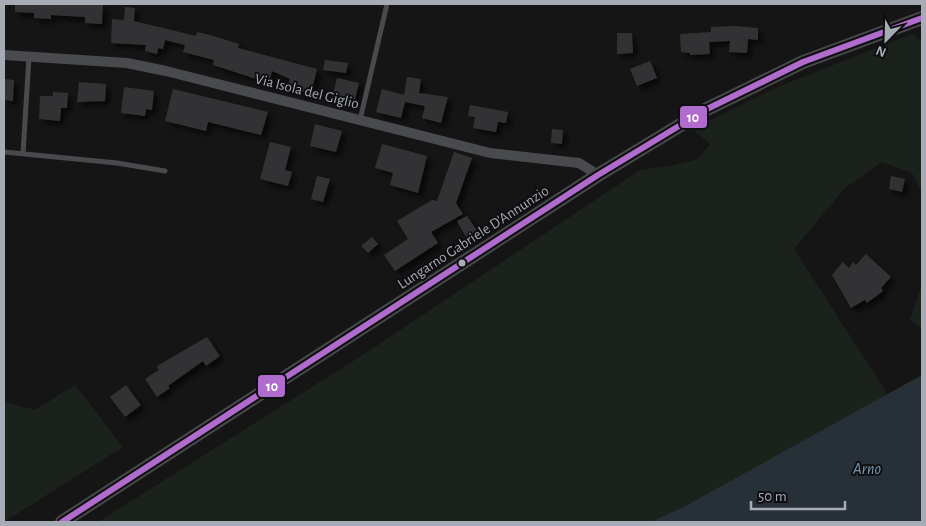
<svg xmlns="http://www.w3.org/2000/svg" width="926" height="526" font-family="'Alegreya Sans',sans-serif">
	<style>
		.green { fill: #1b221c }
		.water { fill: #283037 }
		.building { fill: #333334; filter: url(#shadow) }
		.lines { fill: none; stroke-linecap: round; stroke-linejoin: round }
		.service { stroke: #494a4e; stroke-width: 5 }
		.minor { stroke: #494a4e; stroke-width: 10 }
		.secondary { stroke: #48484c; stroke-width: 14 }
		.bus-1-casing { stroke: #0f0f11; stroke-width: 10 }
		.bus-1 { stroke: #b06ccc; stroke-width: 6 }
		.bus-dot { fill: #a6abb6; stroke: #0f0f11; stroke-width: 2 }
		.labels { text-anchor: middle; stroke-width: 4; stroke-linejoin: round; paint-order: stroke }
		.street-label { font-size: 15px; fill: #a6abb6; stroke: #0f0f11 }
		.water-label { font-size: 16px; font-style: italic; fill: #7c9ab2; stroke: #0f0f11 }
		.line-badge { stroke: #0f0f11; stroke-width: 2 }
		.badge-label { font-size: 14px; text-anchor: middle; font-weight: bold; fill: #fff }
	</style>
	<defs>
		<filter id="shadow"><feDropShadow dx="4.5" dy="4.5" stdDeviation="2.5" flood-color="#0009"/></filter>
	</defs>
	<rect width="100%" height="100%" fill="#151515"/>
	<!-- green -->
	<path class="green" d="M912,34L922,41V192L912,173L882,162L845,188L794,249L888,395L687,505L651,522H98L361,356L640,170L675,165L698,159L710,144L692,129L780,86Z
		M922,284V329L910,320Z
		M75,385L123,447L4,522V402L35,410Z"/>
	<!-- water -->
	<path class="water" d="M922,375V522H651L687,505Z"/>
	<!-- building -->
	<path class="building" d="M15,4H103L102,24L85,23V17L51,15V19L34,18V13L15,12Z
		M125,7L135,8L134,21L196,36L197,32L210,35L239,44L238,48L317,69L311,94L287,88L290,79L272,71L269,83L213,65L214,60L183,52L185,45L165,40L163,49L158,48L157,54L145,51L146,45L111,43L112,19L124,20Z
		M735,26L758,28V40L748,39L747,53L729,52L730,41L709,42L710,54L690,55V53L681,52L680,34L711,32V27Z
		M617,33H632L633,53L617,54Z
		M325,60L348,63L346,73L323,70Z
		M650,61L657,78L637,86L630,69Z
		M407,77L421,79L419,93L448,97L441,123L422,118L425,106L405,102L401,118L376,112L382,89L404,95Z
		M337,78L359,83L354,103L332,98Z
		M4,79L14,80L13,101L4,100Z
		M79,82L106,84L105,101L77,102Z
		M124,87L154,91L152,110L146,109L145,116L121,113Z
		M173,89L268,112L261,135L208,122L206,131L165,121Z
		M53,92L68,93L67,108H61L60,121L39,119L40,96H53Z
		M470,105L508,112L506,123L498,122L496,132L473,128L475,117L468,116Z
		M315,124L342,131L336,152L310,146Z
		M552,129L563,130L562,144L551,143Z
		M270,142L291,147L285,170L292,172L288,186L260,179Z
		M382,144L427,156L418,193L390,185L393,173L375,168Z
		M454,152L472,158L456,203L463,214L431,232L438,243L395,271L384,255L408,239L397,221L432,200L437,201Z
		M317,176L330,179L323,202L311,199Z
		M891,176L905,179L902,192L889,189Z
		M467,216L477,231L466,237L457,221Z
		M372,237L378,244L368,253L361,246Z
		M866,254L891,277L881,288L883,291L867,303L865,300L851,308L832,275L843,262L849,268L853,262L856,265Z
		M207,337L220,356L206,366L203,361L168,386L170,388L157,397L145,379L159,370L157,366Z
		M126,385L141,405L125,417L110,397Z"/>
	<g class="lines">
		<!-- service -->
		<path class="service" d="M360,120L387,4
			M4,152L117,163L165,171
			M23,153L29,57"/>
		<!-- minor -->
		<path class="minor" d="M4,55L127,63L166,71L490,153L579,163L598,175"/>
		<!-- secondary -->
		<path class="secondary" d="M62,522L598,175L707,109L803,62L922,18"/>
		<defs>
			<path id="bus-1" d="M62,522L598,175L707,109L803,62L922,18"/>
		</defs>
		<!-- bus-1 casing -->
		<use href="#bus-1" class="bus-1-casing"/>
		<!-- bus-1 -->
		<use href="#bus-1" class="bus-1"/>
	</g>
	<!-- markers -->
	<circle class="bus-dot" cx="462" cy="263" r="4.5"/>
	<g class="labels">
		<!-- street labels -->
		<g class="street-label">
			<text transform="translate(307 91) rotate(14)" y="5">Via Isola del Giglio</text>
			<text transform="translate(473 237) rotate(-33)" y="5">Lungarno Gabriele D'Annunzio</text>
		</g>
		<!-- water labels -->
		<g class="water-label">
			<text x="867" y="474">Arno</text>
		</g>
	</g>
	<g class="line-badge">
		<rect x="679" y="105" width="29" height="24" rx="5" fill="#b06ccc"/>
		<rect x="257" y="374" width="29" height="24" rx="5" fill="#b06ccc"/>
	</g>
	<g class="badge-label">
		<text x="693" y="122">10</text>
		<text x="272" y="391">10</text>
	</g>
	<!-- border -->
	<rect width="926" height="526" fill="none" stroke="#a6abb6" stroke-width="10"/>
	<!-- north arrow -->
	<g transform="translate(886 40) rotate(203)" stroke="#0f0f11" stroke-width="4" paint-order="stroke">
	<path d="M0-4L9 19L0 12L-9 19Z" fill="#a6abb6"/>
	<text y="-8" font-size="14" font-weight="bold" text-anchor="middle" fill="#a6abb6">N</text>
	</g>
	<!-- scale -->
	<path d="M751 501v8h94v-8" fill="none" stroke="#a6abb6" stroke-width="2.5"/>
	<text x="758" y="501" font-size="15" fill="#a6abb6" stroke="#0f0f11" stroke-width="4" paint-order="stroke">50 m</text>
</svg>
